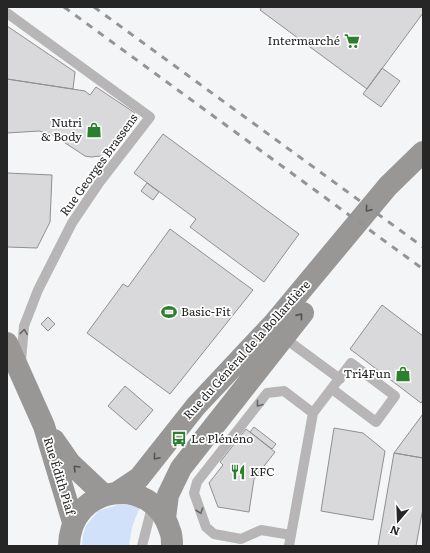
<svg xmlns="http://www.w3.org/2000/svg" width="430" height="553" font-family="Literata,serif">
	<style>
		.green { fill: #d0e1f9 }
		.building { fill: #d9d9db; stroke: #908f92 }
		.lines { fill: none; stroke-linecap: round; stroke-linejoin: round }
		.lane { stroke: #b7b5b5; stroke-width: 10 }
		.secondary { stroke: #989796; stroke-width: 22 }
		.rail { stroke: #939496; stroke-width: 3; stroke-dasharray: 7 7; stroke-linecap: butt }
		.oneway { stroke: #545353 }
		.oneway2 { stroke: #676667 }
		.labels { text-anchor: middle; stroke-width: 3.5; stroke-linejoin: round; paint-order: stroke }
		.poi-label { font-size: 12px; fill: #262627; stroke: #fff; text-anchor: end }
		.street-label { font-size: 12px; fill: #262627; stroke: #fff }
	</style>
	<rect width="100%" height="100%" fill="#f3f5f7"/>
	<!-- green -->
	<path class="green" d="M121,504L140,507L132,527L129,546H82L83,535L86,526L98,511Z"/>
	<!-- building -->
	<path class="building" d="M262,7H423V13L367,89L260,10Z
		M7,26L75,72L73,89L7,79Z
		M382,68L400,81L381,107L363,94Z
		M7,79L85,91L90,95L96,87L135,113L107,152L101,156L91,157L85,156L53,135L39,131L7,133Z
		M163,134L299,234L264,282L190,227L196,219L134,173Z
		M7,173L52,175L50,222L37,248L7,247Z
		M147,183L159,192L153,200L141,191Z
		M170,229L253,290L170,394L87,333L123,284L128,287Z
		M382,305L423,336V400L421,403L350,349Z
		M48,317L55,324L48,331L41,324Z
		M125,386L153,410L136,430L108,406Z
		M423,414V458L394,453Z
		M254,427L276,444L272,449L250,432Z
		M334,428L363,433L385,451L373,520L321,511Z
		M246,429L275,452L254,479L249,512L218,507L209,483L223,465L220,462Z
		M394,453L423,458V508L416,546H378Z"/>
	<g class="lines">
		<!-- lane -->
		<path class="lane" d="M7,13L150,117L99,183L72,223L38,290L24,326L21,361
			M283,337L340,379
			M291,535L261,530L241,539L214,534L206,527L194,493L197,482L267,393L284,391L313,413
			M142,546L153,503
			M289,546L313,413L351,363L395,396L376,422L332,389"/>
		<!-- secondary -->
		<path class="secondary" d="M7,343L44,426L73,522
			M54,440L70,463L104,495
			M118,492L139,478L196,406L274,323L388,186L423,152
			M165,518L168,495L181,468L303,313
			M69,546C70,484 153,473 170,531C172,535 172,541 172,546"/>
		<!-- rail -->
		<path class="rail" d="M64,7L423,269
			M94,7L423,247"/>
	</g>
	<!-- one-way arrows -->
	<defs><path id="oneway-chevron" d="M-2-3.5L2.5 0L-2 3.5" fill="none" stroke-width="1.6" stroke-linecap="round" stroke-linejoin="round"/></defs>
	<g class="oneway">
		<use href="#oneway-chevron" transform="translate(368 209) rotate(130)"/>
		<use href="#oneway-chevron" transform="translate(300 316) rotate(-51)"/>
		<use href="#oneway-chevron" transform="translate(156 457) rotate(130)"/>
		<use href="#oneway-chevron" transform="translate(76 468) rotate(-135)"/>
	</g>
	<g class="oneway2">
		<use href="#oneway-chevron" transform="translate(24 332) rotate(-83)"/>
		<use href="#oneway-chevron" transform="translate(259 404) rotate(128)"/>
		<use href="#oneway-chevron" transform="translate(200 511) rotate(71)"/>
	</g>
	<!-- icons -->
	<defs>
		<symbol id="supermarket-bare" viewBox="-9 -9 18 18"><path d="M-6-5.5h2.5l.6 2H6L4.5 2H-2.5L-4.4-4H-6ZM-1.5 3.2a1.3 1.3 0 1 0 .1 0ZM3 3.2a1.3 1.3 0 1 0 .1 0Z" fill="#2a802d" stroke="#fff" stroke-width="2.5" paint-order="stroke"/></symbol>
		<symbol id="shop-bare" viewBox="-9 -9 18 18"><path d="M-5-2.5h2.3a2.7 3.5 0 0 1 5.4 0H5L5.5 6h-11ZM-1.5-2.5h3a1.5 2.3 0 0 0-3 0Z" fill="#2a802d" stroke="#fff" stroke-width="2.5" paint-order="stroke"/></symbol>
		<symbol id="stadium-bare" viewBox="-9 -9 18 18"><path d="M0-5a6.5 5 0 1 0 0 10a6.5 5 0 1 0 0-10ZM-3.5-1.8h7v3.6h-7Z" fill="#2a802d" stroke="#fff" stroke-width="2.5" paint-order="stroke"/></symbol>
		<symbol id="bus-bare" viewBox="-9 -9 18 18"><path d="M-5-6H5V4H4V6H2V4H-2V6H-4V4H-5ZM-3.5-4V0h7V-4ZM-3.5 1.2v1.5H-2V1.2ZM2 1.2v1.5H3.5V1.2Z" fill="#2a802d" stroke="#fff" stroke-width="2.5" paint-order="stroke"/></symbol>
		<symbol id="restaurant-bare" viewBox="-9 -9 18 18"><path d="M-5-6h1v4h1v-4h1v4h1v-4h1v5L-1.5 .5V6h-2V.5L-5-1ZM5-6V6H3V1.5H1.5Q1.5-4 5-6Z" fill="#2a802d" stroke="#fff" stroke-width="2.5" paint-order="stroke"/></symbol>
	</defs>
	<g fill-rule="evenodd">
		<use href="#supermarket-bare" x="341" y="30" width="22" height="22"/>
		<use href="#shop-bare" x="83" y="119" width="22" height="22"/>
		<use href="#stadium-bare" x="158" y="301" width="22" height="22"/>
		<use href="#shop-bare" x="392" y="363" width="22" height="22"/>
		<use href="#bus-bare" x="168" y="428" width="22" height="22"/>
		<use href="#restaurant-bare" x="227" y="461" width="22" height="22"/>
	</g>
	<g class="labels">
		<!-- poi labels -->
		<g class="poi-label">
			<text x="340" y="45">Intermarché</text>
			<text x="82" y="127">Nutri<tspan x="82" dy="14">&amp; Body</tspan></text>
			<text x="181" y="316" text-anchor="start">Basic-Fit</text>
			<text x="391" y="378">Tri4Fun</text>
			<text x="191" y="443" text-anchor="start">Le Plénéno</text>
			<text x="250" y="476" text-anchor="start">KFC</text>
		</g>
		<!-- street labels -->
		<g class="street-label">
			<text transform="translate(99 165) rotate(-54)" y="4">Rue Georges Brassens</text>
			<text transform="translate(247 350) rotate(-48)" y="4">Rue du Général de la Bollardière</text>
			<text transform="translate(59 476) rotate(73)" y="4">Rue Édith Piaf</text>
		</g>
	</g>
	<!-- border -->
	<rect width="430" height="553" fill="none" stroke="#262627" stroke-width="16"/>
	<!-- north arrow -->
	<g transform="translate(398 521) rotate(199)" stroke="#ffffff" stroke-width="3" paint-order="stroke">
	<path d="M0-3L7 15L0 10L-7 15Z" fill="#262627"/>
	<text y="-6" font-size="11" font-weight="bold" text-anchor="middle" fill="#262627">N</text>
	</g>
</svg>
